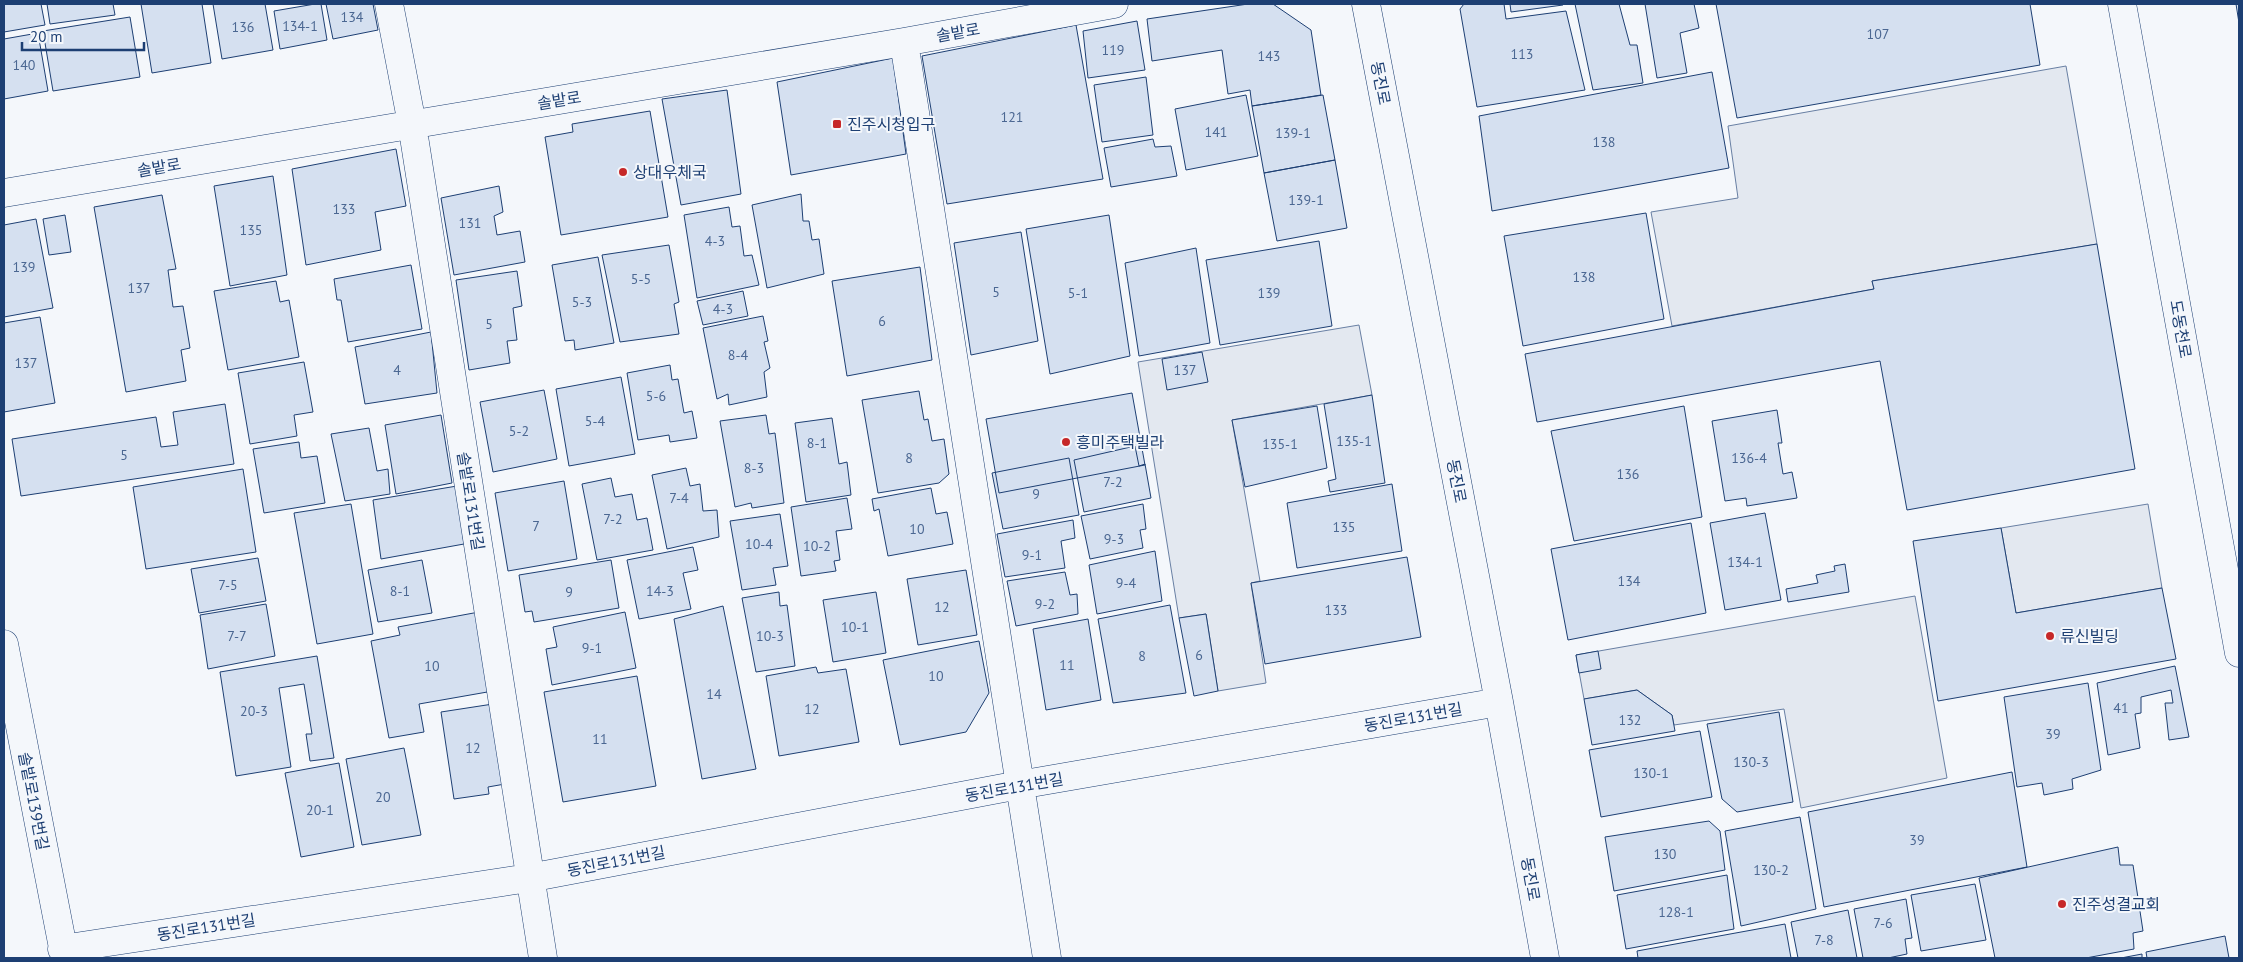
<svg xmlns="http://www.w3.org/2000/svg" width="2243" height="962" font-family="'PT Sans','Noto Sans KR',sans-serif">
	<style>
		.parking { fill: #e3e8f0; stroke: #687fa3 }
		.building { fill: #d5e0f0; stroke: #1d3f73 }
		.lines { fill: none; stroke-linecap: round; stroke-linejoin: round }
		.minor-casing { stroke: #1d3f73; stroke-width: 29 }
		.minor { stroke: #f4f7fb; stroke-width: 28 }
		.poi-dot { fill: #c62828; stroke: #f4f7fb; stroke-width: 2 }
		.labels { text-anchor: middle; stroke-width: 4; stroke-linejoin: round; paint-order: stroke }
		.number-label { font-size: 14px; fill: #4b6792 }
		.street-label { font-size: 16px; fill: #1d3f73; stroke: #f4f7fb }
		.poi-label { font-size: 16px; fill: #1d3f73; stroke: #f4f7fb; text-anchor: start }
	</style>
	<rect width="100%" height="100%" fill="#f4f7fb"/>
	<!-- parking -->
	<path class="parking" d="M2066,66L2097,244L1872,281L1874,289L1672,326L1651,212L1738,198L1728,126Z
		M1359,325L1372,395L1232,420L1260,581L1251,583L1266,683L1218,691L1206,614L1179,618L1138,362Z
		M2148,504L2162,588L2016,613L2001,528Z
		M1915,596L1947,778L1801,808L1784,709L1674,725L1672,715L1637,690L1584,699L1576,655Z"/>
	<!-- building -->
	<path class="building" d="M4,4H41L45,25L4,32Z
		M47,4H113L115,15L50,24Z
		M141,4H202L211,63L152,73Z
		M213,4H265L273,50L222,59Z
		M315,4H321L327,40L280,49L274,11Z
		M326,4H373L378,30L333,39Z
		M1248,4H1273L1311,30L1321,95L1252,106L1250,90L1228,94L1222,50L1152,61L1147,19Z
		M1464,4H1504L1506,19L1566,11L1585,90L1477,107L1460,9Z
		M1510,4H1563V5L1511,12Z
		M1575,4H1619L1630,45H1637L1643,83L1593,90Z
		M1645,4H1694L1699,28L1680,33L1687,73L1657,78Z
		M1716,4H2030L2040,65L1737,118Z
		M2236,4H2239V23Z
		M130,17L140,77L53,91L43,31Z
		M1137,21L1145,70L1088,78L1083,31Z
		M1076,25L1103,179L947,204L922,56Z
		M38,33L48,91L4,99V39Z
		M893,58L906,154L791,175L777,82Z
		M1712,72L1729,168L1492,211L1479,116Z
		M1146,77L1153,135L1102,142L1094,85Z
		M727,90L741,194L681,205L662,99Z
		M1246,95L1258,156L1186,170L1175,109Z
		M1323,95L1335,160L1264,173L1252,106Z
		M650,111L668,217L561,235L545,137L573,132L572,124Z
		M1153,139L1155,147L1171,146L1177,176L1111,187L1104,148Z
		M396,149L406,206L375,212L381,250L306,265L292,169Z
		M1335,160L1347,228L1277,241L1264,173Z
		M273,176L287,275L230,286L214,186Z
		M499,186L503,212L494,216L497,235L520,231L525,262L454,275L441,198Z
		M801,194L803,221H809L812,240L819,239L824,274L767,288L752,205Z
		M162,195L176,269L168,270L173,307L183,306L190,348L181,350L186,381L126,392L94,207Z
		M729,207L732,227L740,226L744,256L752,255L759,285L697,298L684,215Z
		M1646,213L1664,319L1523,346L1504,236Z
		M65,215L71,252L49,255L43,219Z
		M1109,215L1130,356L1050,374L1026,229Z
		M36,219L53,308L4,317V225Z
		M1021,232L1038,341L971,355L954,243Z
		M1319,241L1332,326L1220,345L1206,260Z
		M2097,244L2135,469L1907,510L1880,361L1537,422L1525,354L1874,289L1872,281Z
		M669,245L679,302L674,304L679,334L620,342L602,255Z
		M1196,248L1210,343L1139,356L1125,263Z
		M598,257L614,343L575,350L574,340L565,341L552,265Z
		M411,265L422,329L348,342L341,300H337L334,279Z
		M920,267L932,360L847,376L832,281Z
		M517,271L522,306L513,308L517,340L507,341L510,363L469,370L456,280Z
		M276,281L280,302L289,300L299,357L228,370L214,291Z
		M743,291L748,316L703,325L697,301Z
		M763,316L768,341L764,342L770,368L764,372L767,397L729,405L728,394L717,399L703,328Z
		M40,317L55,403L4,412V323Z
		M431,332L437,393L365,404L355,347Z
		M1202,352L1208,382L1167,390L1162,359Z
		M304,362L313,412L294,415L297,436L250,444L238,373Z
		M670,365L672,380L678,379L684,413L692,411L697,438L670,442L669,435L638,440L627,373Z
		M621,377L635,454L569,466L556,389Z
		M544,390L557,459L493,472L480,402Z
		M919,391L924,420L928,419L932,441L944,439L949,474L939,483L878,493L862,400Z
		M1132,393L1145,465L999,493L986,419Z
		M1372,395L1385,483L1330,492L1328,481L1336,479L1324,404Z
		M225,404L234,464L21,496L12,439L156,417L161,447L178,445L173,412Z
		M1317,406L1327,468L1245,487L1232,420Z
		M1684,406L1702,517L1574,541L1551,431Z
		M1777,410L1782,443H1778L1783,474L1792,472L1797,498L1747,506L1746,498L1725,501L1712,421Z
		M441,415L452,483L396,494L385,425Z
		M766,415L769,434L775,433L784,503L752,508L751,503L735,507L720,421Z
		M832,418L839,464L847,462L851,495L806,502L795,423Z
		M369,428L377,471L388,469L390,494L345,501L331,434Z
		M299,442L301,458L317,456L325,503L264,513L253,449Z
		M1135,446L1139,466L1145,464L1151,498L1084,512L1074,460Z
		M1069,458L1079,515L1003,529L992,473Z
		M686,468L690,486L700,484L703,511L717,510L719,537L667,549L652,475Z
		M243,469L256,552L146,569L133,487Z
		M611,478L615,497L632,494L637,520L647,518L653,550L597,560L582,484Z
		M564,481L577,559L508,571L495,493Z
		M1392,484L1402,551L1297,568L1287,503Z
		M457,486L464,544L381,559L373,500Z
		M931,488L936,514L947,512L953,544L888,556L879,509L874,511L872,499Z
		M847,498L852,529L836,531L840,560L834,561L836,571L801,576L791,507Z
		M351,504L373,634L317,644L294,513Z
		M1143,504L1146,529L1140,530L1143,548L1090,559L1081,516Z
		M1765,513L1781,600L1725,610L1710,523Z
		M780,514L788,566L773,568L776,585L742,590L730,521Z
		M1073,520L1075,538L1061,541L1065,568L1005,577L997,534Z
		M1691,523L1706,613L1568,640L1551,549Z
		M2001,528L2016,613L2162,588L2176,659L1938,701L1913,541Z
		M693,547L698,570L683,573L691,609L639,619L627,560Z
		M1155,551L1162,601L1097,614L1089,565Z
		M1407,557L1421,637L1265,664L1251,583Z
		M258,558L266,601L199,613L191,569Z
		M422,560L432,613L378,622L368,570Z
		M611,560L619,608L534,622L532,611L525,612L519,575Z
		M1845,564L1849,592L1788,602L1786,589L1818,583L1816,575L1835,571L1834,566Z
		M966,570L977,635L918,645L907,579Z
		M1065,572L1070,595L1077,594L1078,614L1016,626L1007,581Z
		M779,592L780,606L787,605L795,666L756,672L742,598Z
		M876,592L886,653L833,662L823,600Z
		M266,604L275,656L208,669L200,615Z
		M1170,605L1186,693L1113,703L1098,619Z
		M723,606L756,769L702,779L674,619Z
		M479,612L493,691L419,704L424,732L389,738L371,641L400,635L398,627Z
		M625,612L636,668L552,685L546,649L557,647L553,627Z
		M1206,614L1218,691L1194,696L1179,618Z
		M1088,619L1101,700L1046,710L1033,629Z
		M979,641L989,693L966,732L900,745L883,660Z
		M1598,651L1601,669L1579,673L1576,655Z
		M317,656L334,758L310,761L306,734H312L304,684L279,688L291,767L236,776L220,672Z
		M2175,666L2189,737L2169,740L2165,703H2173L2171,690L2141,697V713L2135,714L2140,748L2108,755L2097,683Z
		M816,667L818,673L846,669L859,742L779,756L766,676Z
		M637,676L656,786L563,802L544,692Z
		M2088,683L2101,770L2072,779L2073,789L2044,795L2042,783L2017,787L2004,697Z
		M1637,690L1672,715L1675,731L1592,745L1584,699Z
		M493,704L505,784L488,787L489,794L454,799L441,712Z
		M1779,712L1793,802L1737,812L1722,799L1707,724Z
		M1700,731L1712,797L1601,817L1589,750Z
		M404,748L421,835L362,845L346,759Z
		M339,763L354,847L301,857L285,773Z
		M2012,772L2027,867L1824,907L1808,812Z
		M1800,817L1816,909L1741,926L1725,831Z
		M1709,821L1720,831L1725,870L1614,891L1605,837Z
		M2118,847L2120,865H2133L2143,931L2133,933L2134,949L2086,958H1995L1979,878Z
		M1727,875L1734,929L1626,949L1617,895Z
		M1975,884L1986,940L1921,951L1911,895Z
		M1906,899L1912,938L1905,939L1907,954L1888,958H1863L1854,909Z
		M1848,910L1857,958H1798L1791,922Z
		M1785,924L1791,958H1638L1637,951Z
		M2225,936L2229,958H2147L2146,952Z
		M2142,954V958H2121Z"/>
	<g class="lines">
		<defs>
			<path id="minor" d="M389,4L412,124L543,958
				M1366,4L1499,702L1545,958
				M2122,4L2239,653
				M904,42L1047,958
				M4,193L904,42L1114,4
				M4,644L65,958
				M62,949L529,878L1019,785L1499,702"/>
		</defs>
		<!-- minor casing -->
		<use href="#minor" class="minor-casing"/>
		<!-- minor -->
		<use href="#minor" class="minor"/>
	</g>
	<!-- markers -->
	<g class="poi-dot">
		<rect x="832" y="119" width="10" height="10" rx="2.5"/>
		<circle cx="623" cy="172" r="5"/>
		<circle cx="1066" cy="442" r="5"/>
		<circle cx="2050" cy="636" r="5"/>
		<circle cx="2062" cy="904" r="5"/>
	</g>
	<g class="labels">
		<!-- number labels -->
		<g class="number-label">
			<text x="352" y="22">134</text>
			<text x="300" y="31">134-1</text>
			<text x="243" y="32">136</text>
			<text x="1878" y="39">107</text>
			<text x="1113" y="55">119</text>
			<text x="1522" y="59">113</text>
			<text x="1269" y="61">143</text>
			<text x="24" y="70">140</text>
			<text x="1012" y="122">121</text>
			<text x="1216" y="137">141</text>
			<text x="1293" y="138">139-1</text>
			<text x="1604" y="147">138</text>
			<text x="1306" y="205">139-1</text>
			<text x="344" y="214">133</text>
			<text x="470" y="228">131</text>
			<text x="251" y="235">135</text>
			<text x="715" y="246">4-3</text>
			<text x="24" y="272">139</text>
			<text x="1584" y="282">138</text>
			<text x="641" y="284">5-5</text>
			<text x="139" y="293">137</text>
			<text x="996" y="297">5</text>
			<text x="1078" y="298">5-1</text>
			<text x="1269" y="298">139</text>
			<text x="582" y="307">5-3</text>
			<text x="723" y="314">4-3</text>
			<text x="882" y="326">6</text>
			<text x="489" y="329">5</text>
			<text x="738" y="360">8-4</text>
			<text x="26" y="368">137</text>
			<text x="397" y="375">4</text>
			<text x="1185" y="375">137</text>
			<text x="656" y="401">5-6</text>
			<text x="595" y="426">5-4</text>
			<text x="519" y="436">5-2</text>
			<text x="1354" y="446">135-1</text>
			<text x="817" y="448">8-1</text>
			<text x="1280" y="449">135-1</text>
			<text x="124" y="460">5</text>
			<text x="909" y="463">8</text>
			<text x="1749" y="463">136-4</text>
			<text x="754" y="473">8-3</text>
			<text x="1628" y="479">136</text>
			<text x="1113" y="487">7-2</text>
			<text x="1036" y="499">9</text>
			<text x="679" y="503">7-4</text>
			<text x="613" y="524">7-2</text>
			<text x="536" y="531">7</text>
			<text x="1344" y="532">135</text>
			<text x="917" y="534">10</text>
			<text x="1114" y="544">9-3</text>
			<text x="759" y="549">10-4</text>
			<text x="817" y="551">10-2</text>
			<text x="1032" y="560">9-1</text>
			<text x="1745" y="567">134-1</text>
			<text x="1629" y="586">134</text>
			<text x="1126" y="588">9-4</text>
			<text x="228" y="590">7-5</text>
			<text x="400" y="596">8-1</text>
			<text x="660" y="596">14-3</text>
			<text x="569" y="597">9</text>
			<text x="1045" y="609">9-2</text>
			<text x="942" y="612">12</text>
			<text x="1336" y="615">133</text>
			<text x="855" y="632">10-1</text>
			<text x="237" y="641">7-7</text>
			<text x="770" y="641">10-3</text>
			<text x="592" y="653">9-1</text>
			<text x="1199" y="660">6</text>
			<text x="1142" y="661">8</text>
			<text x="1067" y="670">11</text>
			<text x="432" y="671">10</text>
			<text x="936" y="681">10</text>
			<text x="714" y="699">14</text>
			<text x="2121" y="713">41</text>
			<text x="812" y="714">12</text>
			<text x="254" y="716">20-3</text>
			<text x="1630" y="725">132</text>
			<text x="2053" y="739">39</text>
			<text x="600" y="744">11</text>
			<text x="473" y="753">12</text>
			<text x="1751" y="767">130-3</text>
			<text x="1651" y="778">130-1</text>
			<text x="383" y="802">20</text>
			<text x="320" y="815">20-1</text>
			<text x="1917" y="845">39</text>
			<text x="1665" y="859">130</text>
			<text x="1771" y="875">130-2</text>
			<text x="1676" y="917">128-1</text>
			<text x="1883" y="928">7-6</text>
			<text x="1824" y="945">7-8</text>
		</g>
		<!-- street labels -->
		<g class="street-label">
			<text transform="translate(958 32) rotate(-10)" y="6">솔밭로</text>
			<text transform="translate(1381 83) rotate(79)" y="6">동진로</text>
			<text transform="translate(559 100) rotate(-9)" y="6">솔밭로</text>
			<text transform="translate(159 167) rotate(-10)" y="6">솔밭로</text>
			<text transform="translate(2181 329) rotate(80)" y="6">도동천로</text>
			<text transform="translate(1457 481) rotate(79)" y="6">동진로</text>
			<text transform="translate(471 501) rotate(81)" y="6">솔밭로131번길</text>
			<text transform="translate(1413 717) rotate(-10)" y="6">동진로131번길</text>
			<text transform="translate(1014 787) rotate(-10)" y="6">동진로131번길</text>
			<text transform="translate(34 801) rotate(79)" y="6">솔밭로139번길</text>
			<text transform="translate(616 861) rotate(-11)" y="6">동진로131번길</text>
			<text transform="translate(1531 879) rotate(80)" y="6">동진로</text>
			<text transform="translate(206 927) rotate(-9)" y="6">동진로131번길</text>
		</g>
		<!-- poi labels -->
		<g class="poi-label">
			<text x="847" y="130">진주시청입구</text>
			<text x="633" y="178">상대우체국</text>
			<text x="1076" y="448">흥미주택빌라</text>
			<text x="2060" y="642">류신빌딩</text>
			<text x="2072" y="910">진주성결교회</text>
		</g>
	</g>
	<!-- border -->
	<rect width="2243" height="962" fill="none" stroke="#1d3f73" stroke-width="10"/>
	<!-- scale -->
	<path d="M22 42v8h122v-8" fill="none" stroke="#1d3f73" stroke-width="2.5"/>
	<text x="30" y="42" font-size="15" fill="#1d3f73" stroke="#f4f7fb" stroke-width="4" paint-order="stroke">20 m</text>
</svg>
